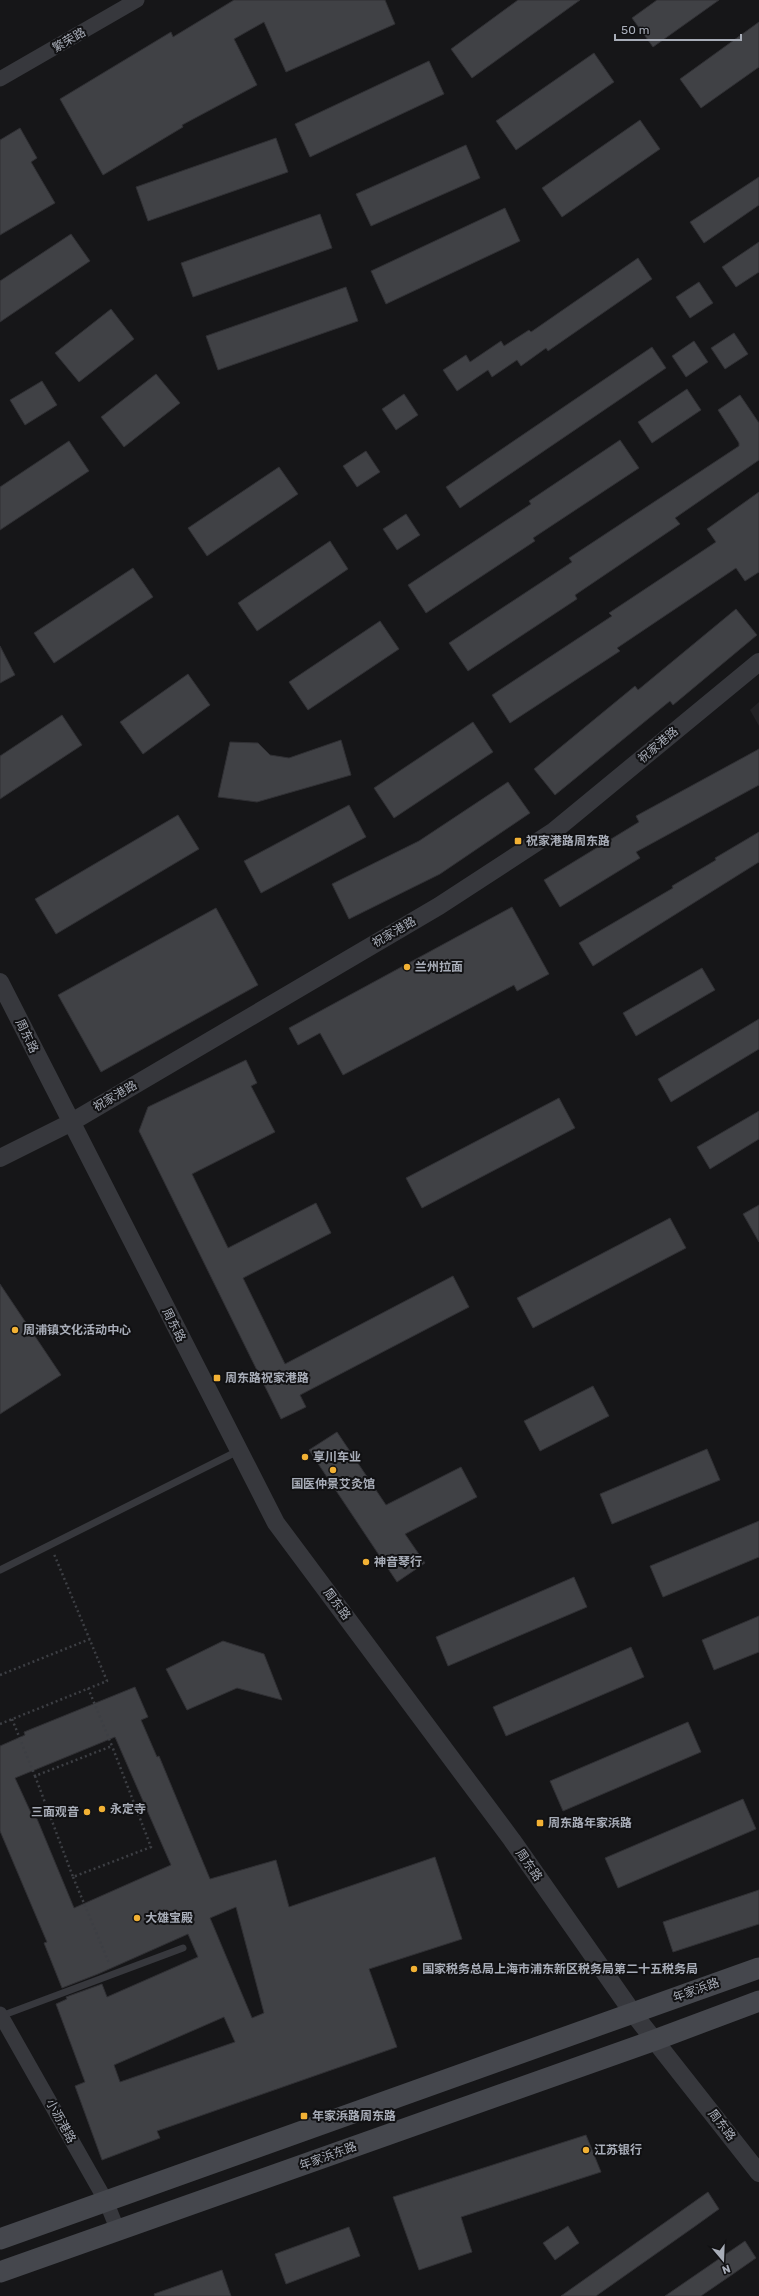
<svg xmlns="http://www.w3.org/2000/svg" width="759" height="2296" font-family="Rubik,'Noto Sans SC',sans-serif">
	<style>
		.built { fill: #222225 }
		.building { fill: #404145; stroke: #303034; fill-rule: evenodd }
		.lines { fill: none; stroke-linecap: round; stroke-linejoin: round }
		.path { stroke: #3d3f44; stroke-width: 2.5; stroke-dasharray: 2 3; stroke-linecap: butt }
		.service { stroke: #37383d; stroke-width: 7 }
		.minor { stroke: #37383d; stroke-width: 15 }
		.tertiary { stroke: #37383d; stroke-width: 18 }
		.secondary { stroke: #45474d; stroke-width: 21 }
		.poi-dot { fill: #f2b134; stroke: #111113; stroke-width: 1.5 }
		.labels { text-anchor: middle; stroke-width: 4; stroke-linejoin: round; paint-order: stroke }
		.street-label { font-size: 12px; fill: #a8adb8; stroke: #111113 }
		.poi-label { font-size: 12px; font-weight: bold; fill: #a8adb8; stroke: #111113; text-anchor: start }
	</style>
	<rect width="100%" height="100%" fill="#161618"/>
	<!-- built -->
	<path class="built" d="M759,702V726L750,710Z"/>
	<!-- building -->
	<path class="building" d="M234,0H385L395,24L286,72L264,22L234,39L257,85L182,125L183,127L103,175L60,99L171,32L173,37Z
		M518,0H580L472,78L451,49Z
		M657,0H719L653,47L632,18Z
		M759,22V67L701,108L680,79Z
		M594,53L614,82L516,150L496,121Z
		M429,61L444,94L310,157L295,124Z
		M640,120L660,149L562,217L542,188Z
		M20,128L37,158L31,162L55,203L0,235V140Z
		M276,138L288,172L148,221L136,187Z
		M466,145L480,178L371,226L356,194Z
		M759,177V205L704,243L690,222Z
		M505,208L520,241L386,304L371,271Z
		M320,214L332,248L193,297L181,263Z
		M71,234L90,261L0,322V281Z
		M759,242V272L736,287L722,267Z
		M638,258L652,279L548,351L546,348L521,366L517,360L492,377L488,370L457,391L443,370L466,355L470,362L501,341L504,346L529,330L531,332Z
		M699,282L713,303L690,318L676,297Z
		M346,287L358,321L218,370L206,336Z
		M111,309L134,339L79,382L55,353Z
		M734,333L748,354L725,369L711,348Z
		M694,341L708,362L686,377L672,356Z
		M652,347L666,368L460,508L446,487Z
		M156,374L180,403L124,447L101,417Z
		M42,381L57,405L25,425L10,400Z
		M687,389L701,410L652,443L638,422Z
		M404,394L418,415L396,430L382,409Z
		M740,395L759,423V460L675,518L680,524L575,595L577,599L468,671L449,643L572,562L569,558L739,446V443L718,410Z
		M620,440L639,468L533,538L535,541L426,613L408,585L531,504L529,501Z
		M69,441L89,471L0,530V487Z
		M366,451L380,472L357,487L343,466Z
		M279,467L298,494L207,556L188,528Z
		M759,492V572L745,581L736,568L617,648L620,651L510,723L492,695L612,616L609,613L716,542L707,529Z
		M406,514L420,535L397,550L383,529Z
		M330,541L348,569L257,631L238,603Z
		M133,568L153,597L54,663L34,633Z
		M736,609L757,635L673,705L670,701L555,795L534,769L635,686L638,690Z
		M380,621L399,649L308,710L289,682Z
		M0,646L15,675L0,683Z
		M188,674L210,705L143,754L120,722Z
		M62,715L82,745L0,799V756Z
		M473,722L493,752L394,818L374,788Z
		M341,740L351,775L257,802L218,797L230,742L258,743L270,755L289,758Z
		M759,749V785L636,852L640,858L560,907L544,880L639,822L636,816Z
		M508,782L530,813L440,874L349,919L332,884L419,841Z
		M349,805L366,837L261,893L244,861Z
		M178,815L199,849L56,934L35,899Z
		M759,832V862L593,966L579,943L673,888L672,886L716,860L715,858Z
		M512,907L549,974L517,991L514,985L343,1075L320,1033L298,1045L289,1028Z
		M216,908L258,985L101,1072L58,995Z
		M702,968L715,990L636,1036L623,1013Z
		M759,1019V1049L671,1102L658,1079Z
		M246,1060L257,1083L251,1086L275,1132L192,1174L228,1248L316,1203L331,1233L243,1278L285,1364L453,1276L469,1307L300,1395L306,1407L281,1419L139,1131L148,1107Z
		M559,1098L575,1128L422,1208L406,1178Z
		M759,1111V1139L710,1169L697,1147Z
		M759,1205V1242L743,1214Z
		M670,1218L686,1248L533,1328L517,1298Z
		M0,1284L61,1375L0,1414Z
		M593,1386L609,1416L540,1451L524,1421Z
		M337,1432L386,1505L461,1467L477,1497L405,1534L425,1563L397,1582L309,1450Z
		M707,1449L720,1480L612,1524L600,1494Z
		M759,1521V1557L663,1597L650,1566Z
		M574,1577L587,1607L448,1666L436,1637Z
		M759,1616V1652L714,1670L702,1640Z
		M223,1641L264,1654L282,1700L237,1688L187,1710L166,1669Z
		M631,1647L644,1677L506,1736L493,1707Z
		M135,1687L148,1717L141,1720L157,1757L159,1756L210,1879L276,1860L289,1907L435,1857L462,1939L369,1969L397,2047L157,2131L160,2138L102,2160L75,2086L85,2082L56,2004L67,1999L66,1997L102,1984L107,1997L198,1957L188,1934L98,1974L62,1988L44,1943L47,1942L0,1831V1746L25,1735L24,1732ZM115,1737L171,1865L74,1908L35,1814L32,1815L15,1778ZM236,1907L264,2013L252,2018L210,1918ZM224,2017L235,2042L120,2082L114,2065Z
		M688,1722L701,1752L563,1811L550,1781Z
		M743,1799L756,1829L618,1888L605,1858Z
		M759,1890V1924L673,1952L663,1922Z
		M586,2135L601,2172L461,2217L472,2252L419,2270L393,2197Z
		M708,2192L719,2209L694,2227L596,2296H561Z
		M568,2226L579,2243L555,2260L543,2243Z
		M349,2227L360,2256L286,2284L275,2254Z
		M745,2241L756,2258L733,2274L701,2296H665Z
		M222,2270L231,2296H155L154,2294Z"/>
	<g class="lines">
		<!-- path -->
		<path class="path" d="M0,1675L90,1639
			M12,1719L35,1776L112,1746L88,1688
			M0,1724L107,1681L54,1554
			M35,1776L73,1877L151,1847L112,1746
			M73,1877L109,1963"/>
		<!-- service -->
		<path class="service" d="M0,1570L238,1451
			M1,2016L183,1948"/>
		<!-- minor -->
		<path class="minor" d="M0,79L137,0
			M0,2014L106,2201L118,2231"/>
		<!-- tertiary -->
		<path class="tertiary" d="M0,982L276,1523L512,1840L633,2013L759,2173
			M0,1158L70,1123L439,906L554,831L759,662"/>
		<!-- secondary -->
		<path class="secondary" d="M0,2239L759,1968
			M0,2272L655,2040L759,2001"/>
	</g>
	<!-- markers -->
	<g class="poi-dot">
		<rect x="514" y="837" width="8" height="8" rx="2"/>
		<circle cx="407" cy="967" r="4"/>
		<circle cx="15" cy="1330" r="4"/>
		<rect x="213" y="1374" width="8" height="8" rx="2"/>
		<circle cx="305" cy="1457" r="4"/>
		<circle cx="333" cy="1470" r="4"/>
		<circle cx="366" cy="1562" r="4"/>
		<circle cx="102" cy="1809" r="4"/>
		<circle cx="87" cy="1812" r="4"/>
		<rect x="536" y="1819" width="8" height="8" rx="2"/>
		<circle cx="137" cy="1918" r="4"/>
		<circle cx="414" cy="1969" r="4"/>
		<rect x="300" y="2112" width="8" height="8" rx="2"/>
		<circle cx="586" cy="2150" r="4"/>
	</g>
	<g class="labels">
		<!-- street labels -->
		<g class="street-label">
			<text transform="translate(69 40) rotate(-30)" y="4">繁荣路</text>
			<text transform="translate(658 745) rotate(-40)" y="4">祝家港路</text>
			<text transform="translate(394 932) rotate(-30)" y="4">祝家港路</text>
			<text transform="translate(27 1036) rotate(64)" y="4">周东路</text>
			<text transform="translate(115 1096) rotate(-30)" y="4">祝家港路</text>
			<text transform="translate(174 1325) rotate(63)" y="4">周东路</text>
			<text transform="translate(337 1604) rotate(53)" y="4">周东路</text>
			<text transform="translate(529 1865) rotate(55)" y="4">周东路</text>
			<text transform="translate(696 1990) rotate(-20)" y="4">年家浜路</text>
			<text transform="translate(61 2121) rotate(61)" y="4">小沥港路</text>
			<text transform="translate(722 2125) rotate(52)" y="4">周东路</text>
			<text transform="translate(328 2156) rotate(-20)" y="4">年家浜东路</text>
		</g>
		<!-- poi labels -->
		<g class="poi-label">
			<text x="526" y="845">祝家港路周东路</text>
			<text x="415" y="971">兰州拉面</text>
			<text x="23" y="1334">周浦镇文化活动中心</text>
			<text x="225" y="1382">周东路祝家港路</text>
			<text x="313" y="1461">享川车业</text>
			<text x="333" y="1488" text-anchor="middle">国医仲景艾灸馆</text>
			<text x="374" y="1566">神音琴行</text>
			<text x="110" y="1813">永定寺</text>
			<text x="79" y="1816" text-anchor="end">三面观音</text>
			<text x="548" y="1827">周东路年家浜路</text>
			<text x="145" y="1922">大雄宝殿</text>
			<text x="422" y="1973">国家税务总局上海市浦东新区税务局第二十五税务局</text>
			<text x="312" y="2120">年家浜路周东路</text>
			<text x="594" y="2154">江苏银行</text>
		</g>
	</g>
	<!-- north arrow -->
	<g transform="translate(723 2260) rotate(161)" stroke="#111113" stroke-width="3" paint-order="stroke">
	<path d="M0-3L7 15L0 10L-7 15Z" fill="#a8adb8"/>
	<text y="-6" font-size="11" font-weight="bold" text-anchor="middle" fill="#a8adb8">N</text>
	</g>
	<!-- scale -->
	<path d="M615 34v6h126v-6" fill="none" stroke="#a8adb8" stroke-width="2"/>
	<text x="621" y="34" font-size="12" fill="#a8adb8" stroke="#111113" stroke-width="3" paint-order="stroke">50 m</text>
</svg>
